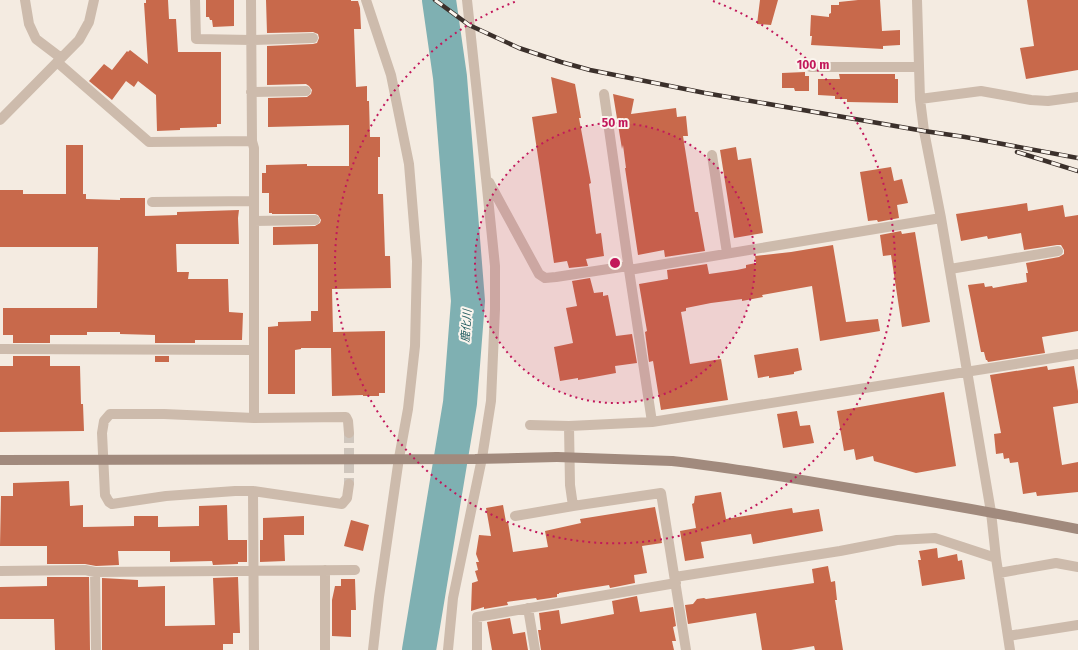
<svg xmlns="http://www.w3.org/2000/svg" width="1078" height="650" font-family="'Fira Sans','Noto Sans JP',sans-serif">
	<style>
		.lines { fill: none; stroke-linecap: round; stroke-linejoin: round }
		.river { stroke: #7fb0b2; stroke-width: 34 }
		.building { fill: #c8694b }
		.street-tunnel { stroke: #cfc6bd; stroke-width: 10; stroke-dasharray: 10 5; stroke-linecap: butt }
		.street { stroke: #cdbbac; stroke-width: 10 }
		.secondary { stroke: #a18a7d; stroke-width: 10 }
		.rail-casing { stroke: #3b302b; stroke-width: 4.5 }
		.rail { stroke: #fbf5ee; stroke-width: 3; stroke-dasharray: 9; stroke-linecap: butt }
		.secondary-bridge { stroke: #a18a7d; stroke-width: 10 }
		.ring { fill: none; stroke: #c2185b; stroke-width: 2; stroke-dasharray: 2 4 }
		.labels { text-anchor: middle; stroke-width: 4; stroke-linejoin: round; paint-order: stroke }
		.water-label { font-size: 11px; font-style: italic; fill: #1f5a5e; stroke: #fbf5ee }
		.centre { fill: #c2185b; stroke: #fbf5ee; stroke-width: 2 }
		.ring-label { font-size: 12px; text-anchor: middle; font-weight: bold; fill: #c2185b; stroke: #fbf5ee; stroke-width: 4; stroke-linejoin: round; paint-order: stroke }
	</style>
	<rect width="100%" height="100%" fill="#f4ebe1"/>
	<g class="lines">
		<!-- river -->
		<path class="river" d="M419,650L460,403L468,301L450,77L439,0"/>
	</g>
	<!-- building -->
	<path class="building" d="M146,0H168L169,19H176L178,52H221V124H217V127L180,128V130L157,131L156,95L138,81L134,87L126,81L112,100L89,81L104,64L112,70L127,51L128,52L130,50L148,64L144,3H146Z
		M206,0H234V26L213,27L212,20H210L209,17H206Z
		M266,0H351V1H358L360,8L361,29H354L356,87L367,86V101H369L370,137H380V157H378V194H383L385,256H390L391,288L332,289L333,332L385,331V393H379V396H363V395L332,396L331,348H301V349L295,350V394H268V327L278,326V322L311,321V311H318V244L273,245V227L315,226L320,223L321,220L318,215L315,214H272V213H269V193H262V173H266V165L307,164V166H349V125L268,127V98L307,97L311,94L312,90L309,86L306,84L267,85V46L313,44L317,43L319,38L318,34L313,32L267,33Z
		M760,0H778L771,25L757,24Z
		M858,0H880L882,31L900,30V45L883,46V49L811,45L812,36H810L811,15L829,17V14L831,13V5H839V2Z
		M1027,0H1078V70L1026,79L1020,48L1034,46Z
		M805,72V76H809V91H795L794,88H782V73Z
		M839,74H895V79H898V103L847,102V99H835V96L818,95V79H840Z
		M551,77L575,84L581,118H579L591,183L589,184L596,234L601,233L604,256L586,259L588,266L569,268L567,261L554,263L532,117L557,113Z
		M613,94L634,99L631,114L676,108L677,117L686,116L688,136H683L695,212H698L705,251L665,257L664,250L638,255L625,168H626L623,145L622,149Z
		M66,145H83V194H86V199L120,200V198H145V216L177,215V212L239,210L238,218L239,244H176L177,272H189L188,279H228L229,312L243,313L242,340H195V343H155V335L120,334V332H87V335H50V343H13V335H3V308H97L98,247H0V190H23V194H66Z
		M736,147L738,160L751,158L763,233L734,238L720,150Z
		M891,167L894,181L902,179L908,203L897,205L899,218L878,222L877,220L868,221L860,172Z
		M1027,203L1028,211L1063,205L1065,217L1078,215V331L1042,337L1045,353L988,362L987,360H986L984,352H981L968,285L984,283L985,287L992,286L993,288L1027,282L1026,273H1028L1026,263L1059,257L1064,254V250L1061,245H1057L1024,250L1021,233L988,239L987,236L961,241L956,214Z
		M901,231L902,234L915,232L930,322L902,327L891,255L883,256L880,235Z
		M833,245L846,322L878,319L880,331L820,341L812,286L762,295L763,297L742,301V299L711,303L686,308V311L681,312L690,364L721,359L728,400L661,410L653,361L649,362L645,332L647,331L639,284L668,279L667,270L707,264L709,274L737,270L746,268V265L756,263L755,256L791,252Z
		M590,278L594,293L603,292V296L608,295L616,336L632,334L637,363L615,366L616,373L578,380V378L560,381L554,347L573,343L566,308L577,306L572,281Z
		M798,348L802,370L794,372V374L769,378V376L758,378L754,355Z
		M13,356H50V366H80L81,404H83L84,431L0,432V366H13Z
		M155,356H169V362H155Z
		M1047,366L1048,370L1074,366L1078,391V403L1053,407L1062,465L1078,462V492L1037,496L1036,492L1023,494L1018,462L1010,463L1009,458L1004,459L1003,453L996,454L994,434L1001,433L990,375Z
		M944,392L956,466L916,473L874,461L873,456L856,460L854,449L844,451L837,411Z
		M797,411L800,426L810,425L814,443L783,448L777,414Z
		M69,481L70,506L83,505V527L134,526V516H158V527L199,526V506L227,505L228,540H247V562H238V564L213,565L212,561L170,562V551H118L119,565L96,566L85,564H47V546H0L1,496H13V483Z
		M721,492L726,519L792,508L793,513L819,509L823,531L753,544L751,534L701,542L704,558L685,561L680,531L696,528L692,504L694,503L695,496Z
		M503,505L506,522H508L513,552L548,547L545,531L581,523L580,519L655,507L662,543L642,546L647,573L634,575L635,583L610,588L609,585L559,593V594H557V597L537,600L536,598L507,602L508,605L484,609V607L471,611L472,583L478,581L475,571L478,570L476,562H479L476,554L479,535L491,536L486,508Z
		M304,516V535H284L285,561L260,562V540H263V518Z
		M351,520L369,525L363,551L344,546Z
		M937,548L938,558L957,554L958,561L962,560L965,579L922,586L918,560H921L919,551Z
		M828,566L831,582L835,581L837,600H835L843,650H815L814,646L791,650H762L756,613L688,624L685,605L693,604L697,599L704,598L706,599L814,583L812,569Z
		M47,577H89L90,650H55L54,619H0V587L47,586Z
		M238,577L240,633H233V644H223V650H102V578L138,580V587L165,586V626L215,625L213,578Z
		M341,579H355L356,610H351V637L332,636V600L335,586H341Z
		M637,596L640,612L673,607L676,626L673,627L676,641H672L674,650H541L538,630H541L539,613L559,610L561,624L614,614L612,601Z
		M510,618L513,634L525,632L528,650H492L487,622Z"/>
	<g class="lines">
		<!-- street-tunnel -->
		<path class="street-tunnel" d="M349,433V484"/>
		<!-- street -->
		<path class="street" d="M25,0L29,24L36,39L61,58
			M195,0L196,39L251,40L313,38
			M251,0L252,141L254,148V418
			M366,0L391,75L409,164L417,261L415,346L408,409L399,458L379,597L373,650
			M917,0L920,99L981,91L1031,100L1048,101L1078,97
			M57,62L149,142L252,141
			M810,67H919
			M251,92L306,91
			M604,94L629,270
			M920,99L924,131L941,218L991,512L996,558L1010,650
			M0,120L79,40L89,22L94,0
			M712,155L727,253
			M489,182L539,274L545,278L556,277L628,266
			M152,202L254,201
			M254,221L315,220
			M950,269L1058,251
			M0,349L254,350
			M652,422L629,270L941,218
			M530,425L569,426
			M349,433L348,421L346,417L254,418L164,414H110L104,421L102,433L105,495L109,502L112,504L166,496L235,491H253L342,504L347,498L349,484
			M253,491L254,650
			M515,516L573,506
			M325,570V650
			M0,571L85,570L95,572L355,570
			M95,572L96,650
			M999,573L1056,563L1078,567
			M675,577L840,551L897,540L935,538L996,558
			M528,608L535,650
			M1008,636L1078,625
			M448,650L453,598L482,458L491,401L495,309V266L486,178L467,0
			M477,650V617L676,583
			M686,650L661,493L573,506L570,485L569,426L652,422L1078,354"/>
		<!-- secondary -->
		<path class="secondary" d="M0,460L475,459L557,457
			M672,461C735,468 798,479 861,490C933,502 1006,515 1078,529"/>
		<defs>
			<path id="rail" d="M435,0L469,25L519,48L561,62L590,70L705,93L924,131L965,137L1078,158
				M1017,152L1078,171"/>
		</defs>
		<!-- rail casing -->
		<use href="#rail" class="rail-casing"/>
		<!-- rail -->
		<use href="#rail" class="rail"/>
		<!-- secondary-bridge -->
		<path class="secondary-bridge" d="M557,457L672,461"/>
	</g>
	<!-- distance rings -->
	<circle cx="615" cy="263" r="140" fill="#c2185b" fill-opacity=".12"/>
	<g class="ring">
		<circle cx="615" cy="263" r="140"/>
		<path d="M713 1A280 280 0 1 1 517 1"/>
	</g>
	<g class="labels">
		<!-- water labels -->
		<g class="water-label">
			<text transform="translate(466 326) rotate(-86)" y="4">鹿化川</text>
		</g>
	</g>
	<circle cx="615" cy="263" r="6" class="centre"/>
	<g class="ring-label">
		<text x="813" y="69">100 m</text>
		<text x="615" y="127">50 m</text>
	</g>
</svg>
